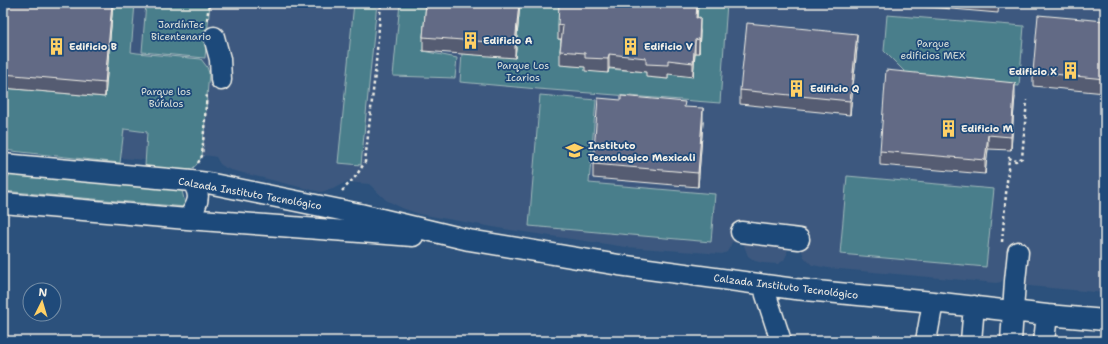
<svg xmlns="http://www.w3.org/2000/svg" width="1108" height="344" font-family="'Shantell Sans',sans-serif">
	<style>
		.built { fill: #3c597f }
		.green { fill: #4a7e8b; stroke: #9fb8ba }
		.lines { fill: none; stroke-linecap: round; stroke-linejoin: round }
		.minor-casing { stroke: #f4f1e8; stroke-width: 23 }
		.path { stroke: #f4f1e8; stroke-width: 2.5; stroke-dasharray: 3 3; stroke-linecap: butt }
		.minor { stroke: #1f4a7a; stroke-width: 20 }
		.wall { fill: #545c72; stroke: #f4f1e8 }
		.shaded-wall { fill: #454b5d; stroke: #f4f1e8 }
		.building { fill: #626b85; stroke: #f4f1e8 }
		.labels { text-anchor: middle; stroke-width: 3.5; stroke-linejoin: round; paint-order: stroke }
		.park-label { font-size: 10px; fill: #dae0da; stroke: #1f4a7a }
		.poi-label { font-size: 10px; font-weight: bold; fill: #f4f1e8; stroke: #1f4a7a; text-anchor: start }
		.street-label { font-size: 10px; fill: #f4f1e8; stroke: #1f4a7a }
	</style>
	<rect width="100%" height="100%" fill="#2c517c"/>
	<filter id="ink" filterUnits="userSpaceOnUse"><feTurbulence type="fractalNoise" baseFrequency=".025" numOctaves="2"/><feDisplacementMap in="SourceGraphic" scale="8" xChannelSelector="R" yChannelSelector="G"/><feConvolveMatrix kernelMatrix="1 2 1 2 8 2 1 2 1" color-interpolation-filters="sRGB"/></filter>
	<g filter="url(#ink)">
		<!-- built -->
		<path class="built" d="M3,3H1105V293L1029,286L1023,284L1006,275L1001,282L996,283L828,268L812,265L804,257L801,248L788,247L787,254L784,260L778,264L763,263L755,261L748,256L743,243L732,242L730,247L727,252L722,254L626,247L510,230L419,214L402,208L386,200L369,184L346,182L333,189L320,192L231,170L226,168L220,164L216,157L211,156L198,155L188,164L3,147Z"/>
		<!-- green -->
		<path class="green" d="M113,3H135L131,52L137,53L201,59L207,67L209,73L202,156C199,161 196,167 191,169C183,172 155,167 145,166L147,132L124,129L120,163L3,150V88L104,97Z
			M146,3H210L205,58L142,52Z
			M354,3H377L361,165L338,163Z
			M400,3H427L423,51L457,58L455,78L393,76Z
			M520,3H566L558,39L563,40L561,65L646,72L647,77L668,79V74L695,53H699L700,31H696L698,5L681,3H727L720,103L538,89L460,82L462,53L515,58Z
			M887,15L1024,26L1019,86L910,77L884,51Z
			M540,95L596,100L589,183L715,194L711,242L529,226Z
			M3,172L168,185L182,191L186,207L3,191Z
			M847,176L994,189L986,267L840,254Z"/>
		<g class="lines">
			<defs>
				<path id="minor" d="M214,37L220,59L221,80
					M3,164L191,181L208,183L360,214L469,240L619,265L795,289L933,302L1047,315L1105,320
					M3,203L187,219L413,236
					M187,219C198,206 203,194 191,181
					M741,232L799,239
					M764,285L766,295L781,341
					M926,341L933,302
					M971,341L974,306
					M1011,341L1015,281L1018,252
					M1044,341L1047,315"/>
			</defs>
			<!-- minor casing -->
			<use href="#minor" class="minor-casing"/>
			<!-- path -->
			<path class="path" d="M207,20L209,3
				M198,163L202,156L207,93
				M342,191L356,176L365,162L375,74L381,3
				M1002,242L1009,158L1016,161L1022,158L1027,100"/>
			<!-- minor -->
			<use href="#minor" class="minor"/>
		</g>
		<!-- wall -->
		<path class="wall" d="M3,3H113L105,97L3,88Z
			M426,3H520L515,58L423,51V37Z
			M698,3L697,17L700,31L699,53H695L693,77L668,74V79L646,77V72L609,68L608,73L585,71V67L560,65V51L561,39H558V25Z
			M895,3H999L998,13L895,4Z
			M1105,21V93L1033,86V72Z
			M857,48L850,115L740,104V90Z
			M1015,97L1014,107L1011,150L988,149L985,174L880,165V151Z
			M685,107L703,122L698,187L593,178V164Z"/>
		<!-- shaded-wall -->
		<path class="shaded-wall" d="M112,3H113L105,97V83Z
			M519,3H520L515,58V44Z
			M697,3H698V5L696,31V18Z
			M700,17V31L699,53V39Z
			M857,34V48L850,115V101Z
			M695,40V53L693,77V63Z
			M609,54V68L608,73V59Z
			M1015,83V97L1014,107L1011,150V137L1014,93Z
			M703,108V122L698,187V173Z
			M988,135V149L985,174V160Z"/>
		<!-- building -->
		<path class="building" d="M3,3H112L105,83L3,74Z
			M426,3H519L515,44L423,37Z
			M559,3H697L696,18L700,17L699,39L695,40L693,63L668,60V65L646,64V58L609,54L608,59L585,58V53L560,51L563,26L558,25Z
			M1038,15L1105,21V79L1033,72Z
			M747,23L857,34L850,101L740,90Z
			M886,70L1015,83L1014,93L1011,137L988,135L985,160L880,151Z
			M621,96L685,102L684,107L703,108L698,173L593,164L598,98L621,100Z"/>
	</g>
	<!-- icons -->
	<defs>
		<symbol id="building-bare" viewBox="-9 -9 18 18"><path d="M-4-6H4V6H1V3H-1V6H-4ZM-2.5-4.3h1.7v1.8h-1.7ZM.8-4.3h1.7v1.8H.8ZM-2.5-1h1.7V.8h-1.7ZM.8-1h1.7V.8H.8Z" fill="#ffd166" stroke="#1f4a7a" stroke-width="2.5" paint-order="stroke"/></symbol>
		<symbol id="university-bare" viewBox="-9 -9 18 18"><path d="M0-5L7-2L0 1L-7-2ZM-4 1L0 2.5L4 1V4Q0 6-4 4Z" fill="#ffd166" stroke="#1f4a7a" stroke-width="2.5" paint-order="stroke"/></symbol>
	</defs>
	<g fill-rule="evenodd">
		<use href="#building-bare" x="458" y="28" width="25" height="25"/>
		<use href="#building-bare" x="44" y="34" width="25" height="25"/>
		<use href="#building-bare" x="618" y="34" width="25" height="25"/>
		<use href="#building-bare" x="1058" y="58" width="25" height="25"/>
		<use href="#building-bare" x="784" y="76" width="25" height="25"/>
		<use href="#building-bare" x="936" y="116" width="25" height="25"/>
		<use href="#university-bare" x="562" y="138" width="25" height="25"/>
	</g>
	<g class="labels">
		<!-- park labels -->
		<g class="park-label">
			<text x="181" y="28">JardínTec<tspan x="181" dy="12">Bicentenario</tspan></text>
			<text x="933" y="47">Parque<tspan x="933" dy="12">edificios MEX</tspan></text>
			<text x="523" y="69">Parque Los<tspan x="523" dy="12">Icarios</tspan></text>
			<text x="166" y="95">Parque los<tspan x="166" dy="12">Búfalos</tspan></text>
		</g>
		<!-- poi labels -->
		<g class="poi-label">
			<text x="483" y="44">Edificio A</text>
			<text x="69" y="50">Edificio B</text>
			<text x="644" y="50">Edificio V</text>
			<text x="1057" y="75" text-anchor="end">Edificio X</text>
			<text x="810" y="92">Edificio Q</text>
			<text x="961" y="132">Edificio M</text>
			<text x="588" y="149">Instituto<tspan x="588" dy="12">Tecnologico Mexicali</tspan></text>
		</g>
		<!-- street labels -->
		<g class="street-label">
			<text transform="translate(250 193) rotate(10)" y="4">Calzada Instituto Tecnológico</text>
			<text transform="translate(786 286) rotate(7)" y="4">Calzada Instituto Tecnológico</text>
		</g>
	</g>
	<!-- margin -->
	<rect width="1108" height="344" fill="none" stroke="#1f4a7a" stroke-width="16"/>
	<rect x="8" y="8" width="1092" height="328" fill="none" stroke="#f4f1e8" stroke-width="1.5" filter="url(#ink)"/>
	<!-- north arrow -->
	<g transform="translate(42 302) rotate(5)"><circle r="19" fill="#1f4a7a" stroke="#748da6"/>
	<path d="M0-3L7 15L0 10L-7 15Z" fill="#ffd166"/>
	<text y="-6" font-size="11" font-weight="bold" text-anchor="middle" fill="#f4f1e8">N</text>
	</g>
</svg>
